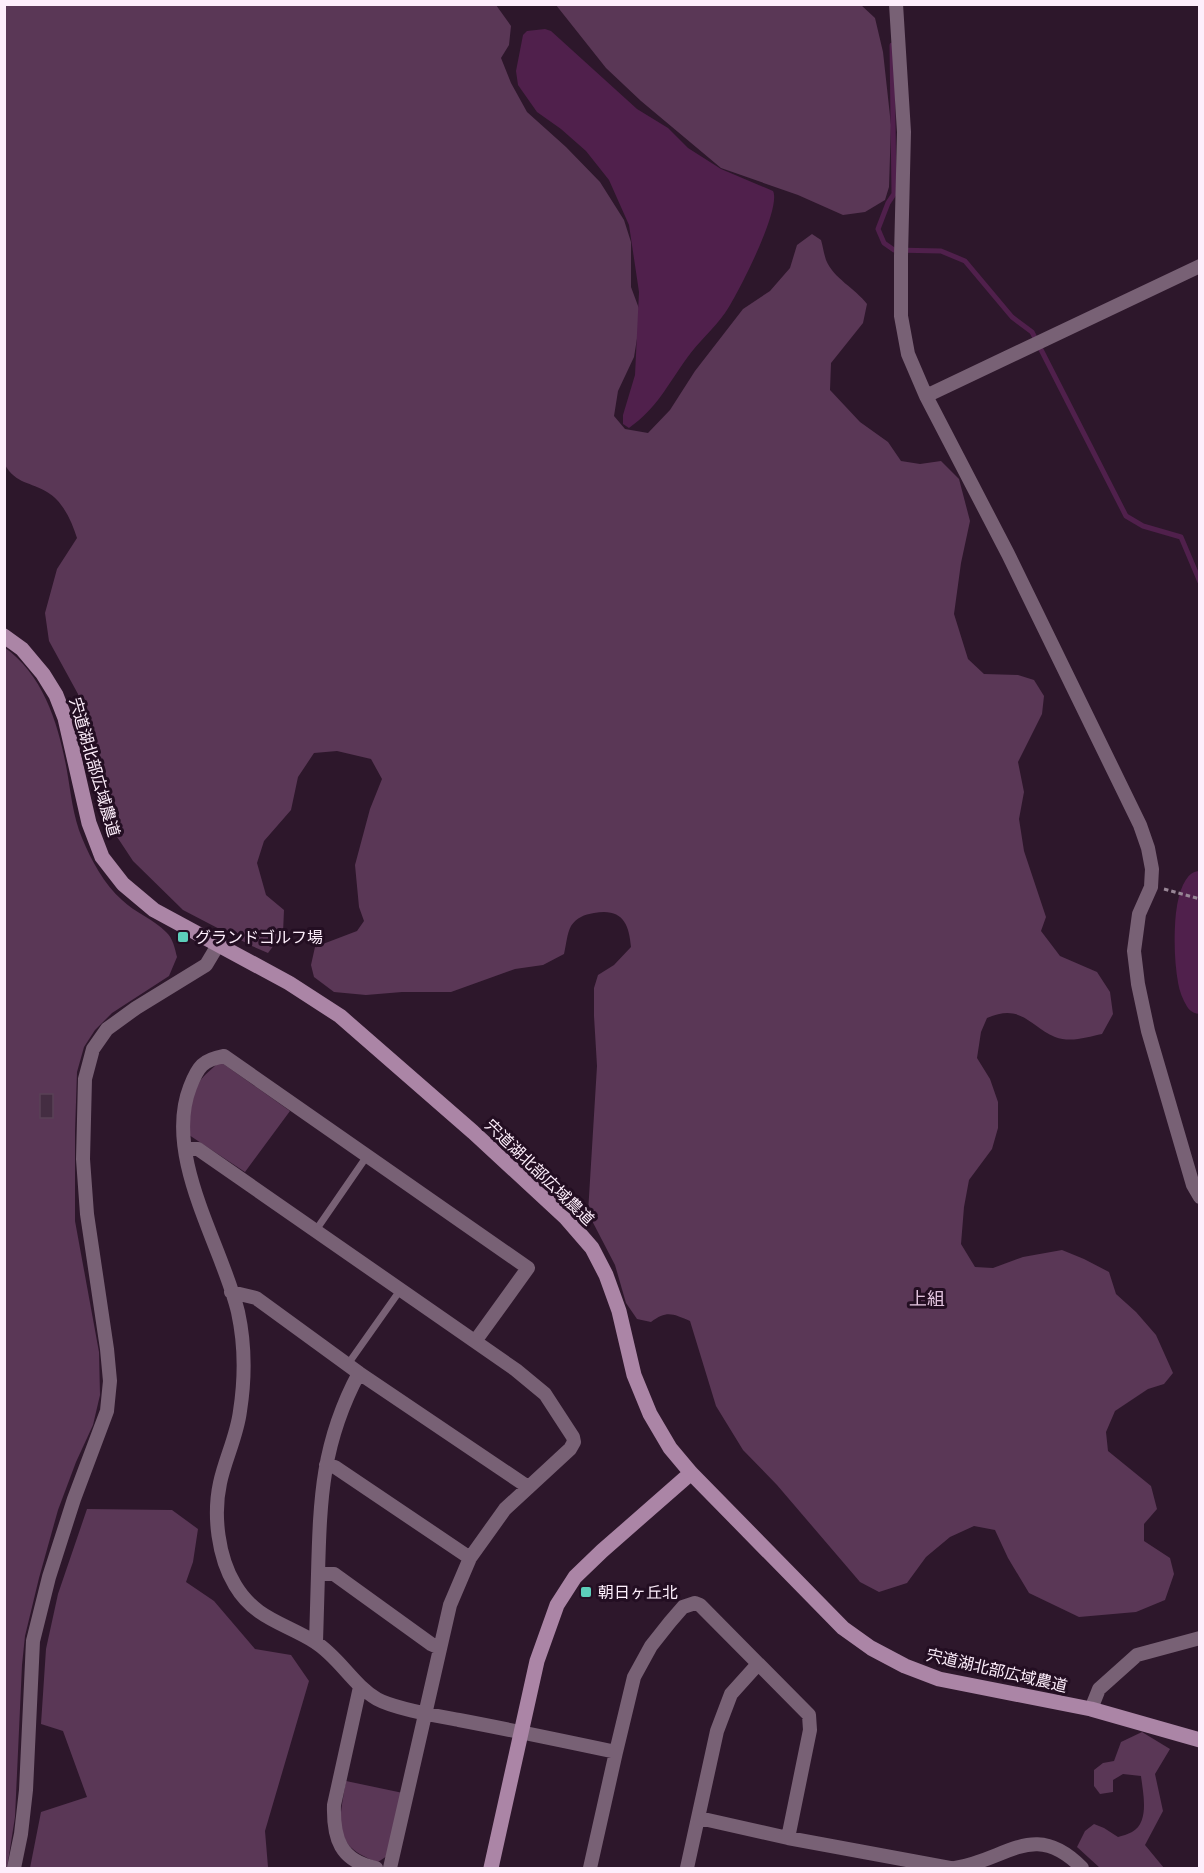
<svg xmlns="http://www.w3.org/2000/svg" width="1204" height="1873" font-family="'Open Sans','Noto Sans JP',sans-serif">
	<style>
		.green { fill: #5a3756 }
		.water { fill: #50204c }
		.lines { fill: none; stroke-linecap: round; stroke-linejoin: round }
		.stream { stroke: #50204c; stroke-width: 5 }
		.river { stroke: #50204c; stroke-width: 30 }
		.building { fill: #442d42; stroke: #5a4157; stroke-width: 1.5 }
		.path { stroke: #988696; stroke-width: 3; stroke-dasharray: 4.5 3; stroke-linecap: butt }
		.lane { stroke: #786175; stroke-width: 7 }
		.street { stroke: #786175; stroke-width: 14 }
		.secondary { stroke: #ab85a6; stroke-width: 15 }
		.poi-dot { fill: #5cceba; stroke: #230e22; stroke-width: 2 }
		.labels { text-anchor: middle; stroke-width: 6; stroke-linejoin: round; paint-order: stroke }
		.street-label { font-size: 16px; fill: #fdeefb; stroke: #230e22 }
		.poi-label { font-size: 16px; fill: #fdeefb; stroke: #230e22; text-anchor: start }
		.neighbourhood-label { font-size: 18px; fill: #e1c3dd; stroke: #230e22 }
	</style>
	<rect width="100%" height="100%" fill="#2d172b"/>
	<!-- green -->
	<path class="green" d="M5,5H496L511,26L509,45L501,58L511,83L527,112L566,147L600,182L624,220L631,242V287L641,314L634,357L618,391L614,416L625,429L648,433L670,410L695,371L743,309L770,291L790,268L797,245L812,234L821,240C823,247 824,254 826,260C834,279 855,288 867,304L863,323L831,363L830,390L860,422L888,442L901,461L920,464L941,461L959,479L970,521L961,563L954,614L968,659L984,674L1018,675L1034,680L1044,696L1042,714L1018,762L1024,792L1019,819L1024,851L1046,917L1041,931L1060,956L1097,972L1110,992L1113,1014L1102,1034C1087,1037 1071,1043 1055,1037C1028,1025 1021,1003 987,1018L981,1032L977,1058L990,1079L998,1102V1128L992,1149L969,1180L964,1207L961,1244L975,1267L993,1268L1023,1257L1062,1250L1084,1259L1109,1272L1116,1294L1136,1312L1156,1335L1173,1373L1164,1384L1148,1389L1115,1411L1106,1432L1108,1451L1151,1486L1157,1509L1144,1524V1541L1170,1558L1174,1574L1165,1600L1136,1612L1079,1617L1029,1593L1008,1558L995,1530L974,1526L950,1537L926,1557L907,1583L879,1592L860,1582L777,1485L743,1450L716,1406L690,1321C673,1314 667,1310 651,1322L637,1319L626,1303L615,1265L588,1213L597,1066L594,1016V988L598,975L614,965L631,947C629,923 622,908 594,913C584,915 577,917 571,926C567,933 566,946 564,954L543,965L515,969L451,992H402L366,995L334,992L314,977L311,965L315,947L357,931L364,921L359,907L355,865L370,809L382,779L371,759L337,751L314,753L298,777L291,810L264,841L257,863L266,895L284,910L283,933L268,953L252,946L183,910L133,861L96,805L89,747L78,694L49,641L45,613L57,569L77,538C72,522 63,501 47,492C31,482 16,484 5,465Z
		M556,5H861L875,18L883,52L891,125L889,187L885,200L865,212L843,215L798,195L721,168L641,101L606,68Z
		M4,647C44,675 59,726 67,771C71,794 73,816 82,838C91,860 104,884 122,900C134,912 155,920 166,932C173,938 175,949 177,957L169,976L112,1013L95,1030L84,1047L77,1072L75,1132V1221L99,1352L100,1395L93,1425L76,1462L58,1510L39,1578L25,1636L22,1665L15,1817L7,1868H4Z
		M218,1063H222L290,1111L245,1172L189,1135C187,1119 191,1095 200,1081C204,1075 212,1069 218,1063Z
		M87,1509L172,1510L198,1529L193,1562L186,1582L214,1601L255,1649L291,1655L309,1681L265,1831L268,1867L271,1868H30L41,1812L87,1797L63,1731L41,1724L46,1649L58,1594Z
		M1142,1732L1170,1749L1155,1774L1163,1811L1145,1845L1164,1868H1100L1077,1847L1085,1831L1094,1824L1104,1828L1118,1837C1122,1836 1128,1834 1132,1832C1150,1822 1143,1793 1141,1776L1123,1774L1113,1780V1792L1100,1794L1094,1786V1770L1103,1763L1114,1761L1121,1742Z
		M346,1781L403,1793L387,1856L378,1862C331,1846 339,1822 346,1781Z"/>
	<!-- water -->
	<path class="water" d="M545,29L551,31L637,109L668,128L688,148L721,169L773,191C782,208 737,296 725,313C714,329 698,342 687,358C666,387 658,407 629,428L623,424V415L635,375L639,292L629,225L609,180L586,151L561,129L537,112L518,85L516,71L523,35L527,31Z"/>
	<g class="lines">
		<!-- stream -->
		<path class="stream" d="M892,45L894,194L888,203L878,229L884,243L894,250L941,251L965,261L1012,317L1032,332L1126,516L1143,526L1181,537L1200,582"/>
		<!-- river -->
		<path class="river" d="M1200,886C1186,902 1189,960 1193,981C1194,987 1197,994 1200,999"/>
	</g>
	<!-- building -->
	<path class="building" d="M40,1094H53V1118H40Z"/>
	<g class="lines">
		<!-- path -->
		<path class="path" d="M1164,889L1200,899"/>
		<!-- lane -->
		<path class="lane" d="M316,1230L367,1156
			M348,1364L401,1289"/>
		<!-- street -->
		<path class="street" d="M896,4L904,132L901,256V316L908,354L926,396L1008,554L1140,825L1148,848L1152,869L1151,887L1139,914L1134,951L1138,984L1148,1031L1193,1185L1200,1197
			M926,396L1200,266
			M185,1149H198L516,1370L545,1394L573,1437L574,1442L570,1449L505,1509L470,1558L450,1605L390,1868
			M231,1292L256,1298L359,1373L528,1487
			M476,1340L528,1268L224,1056C203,1060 198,1066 190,1087C163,1156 222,1245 238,1312C245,1344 245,1379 240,1411C237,1436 225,1459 220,1483C213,1515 218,1557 235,1585C255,1619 285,1623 315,1642C339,1657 353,1685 377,1699C395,1709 438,1716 459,1720C512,1730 564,1741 616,1752L634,1677L651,1646L670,1622L683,1607L695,1603L700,1605L809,1715L810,1730L788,1838
			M326,1465L335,1467L470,1558
			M318,1574C320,1498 322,1442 359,1373
			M316,1642L318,1574H334L431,1644L440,1648
			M360,1687L334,1805C333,1838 340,1861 376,1868
			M1091,1709L1099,1689L1137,1655L1200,1638
			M699,1818L788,1838L950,1868
			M14,1868L21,1834L26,1790L33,1641L49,1577L74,1499L107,1411L110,1381L107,1349L87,1214L83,1159L85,1079L93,1049L107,1029L136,1008L206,965L218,945
			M590,1868L616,1752
			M687,1868L717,1731L731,1694L758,1664
			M955,1868C1007,1860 1034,1819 1082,1868"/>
		<!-- secondary -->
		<path class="secondary" d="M4,636L22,649L43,674L56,695L65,718L89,823L102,857L123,884L154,910L289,983L340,1016L473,1132L566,1218L592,1248L606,1275L619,1311L634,1375L650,1414L670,1448L691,1473L843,1628L871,1648L905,1666L939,1679L1091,1709L1200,1740
			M491,1868L537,1661L557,1605L575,1577L602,1551L691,1473"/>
	</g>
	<!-- markers -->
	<g class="poi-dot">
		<rect x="177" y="931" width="12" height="12" rx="3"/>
		<rect x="580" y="1586" width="12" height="12" rx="3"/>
	</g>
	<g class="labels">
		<!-- street labels -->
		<g class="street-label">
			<text transform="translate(95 767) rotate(74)" y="6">宍道湖北部広域農道</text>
			<text transform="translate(540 1172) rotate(44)" y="6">宍道湖北部広域農道</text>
			<text transform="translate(997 1670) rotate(13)" y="6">宍道湖北部広域農道</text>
		</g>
		<!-- poi labels -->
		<g class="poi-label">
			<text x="195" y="943">グランドゴルフ場</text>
			<text x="598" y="1598">朝日ヶ丘北</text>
		</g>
		<!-- neighbourhood labels -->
		<g class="neighbourhood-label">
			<text x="927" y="1305">上組</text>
		</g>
	</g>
	<!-- border -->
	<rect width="1204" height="1873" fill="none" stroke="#fdeefb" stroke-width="12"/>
</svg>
